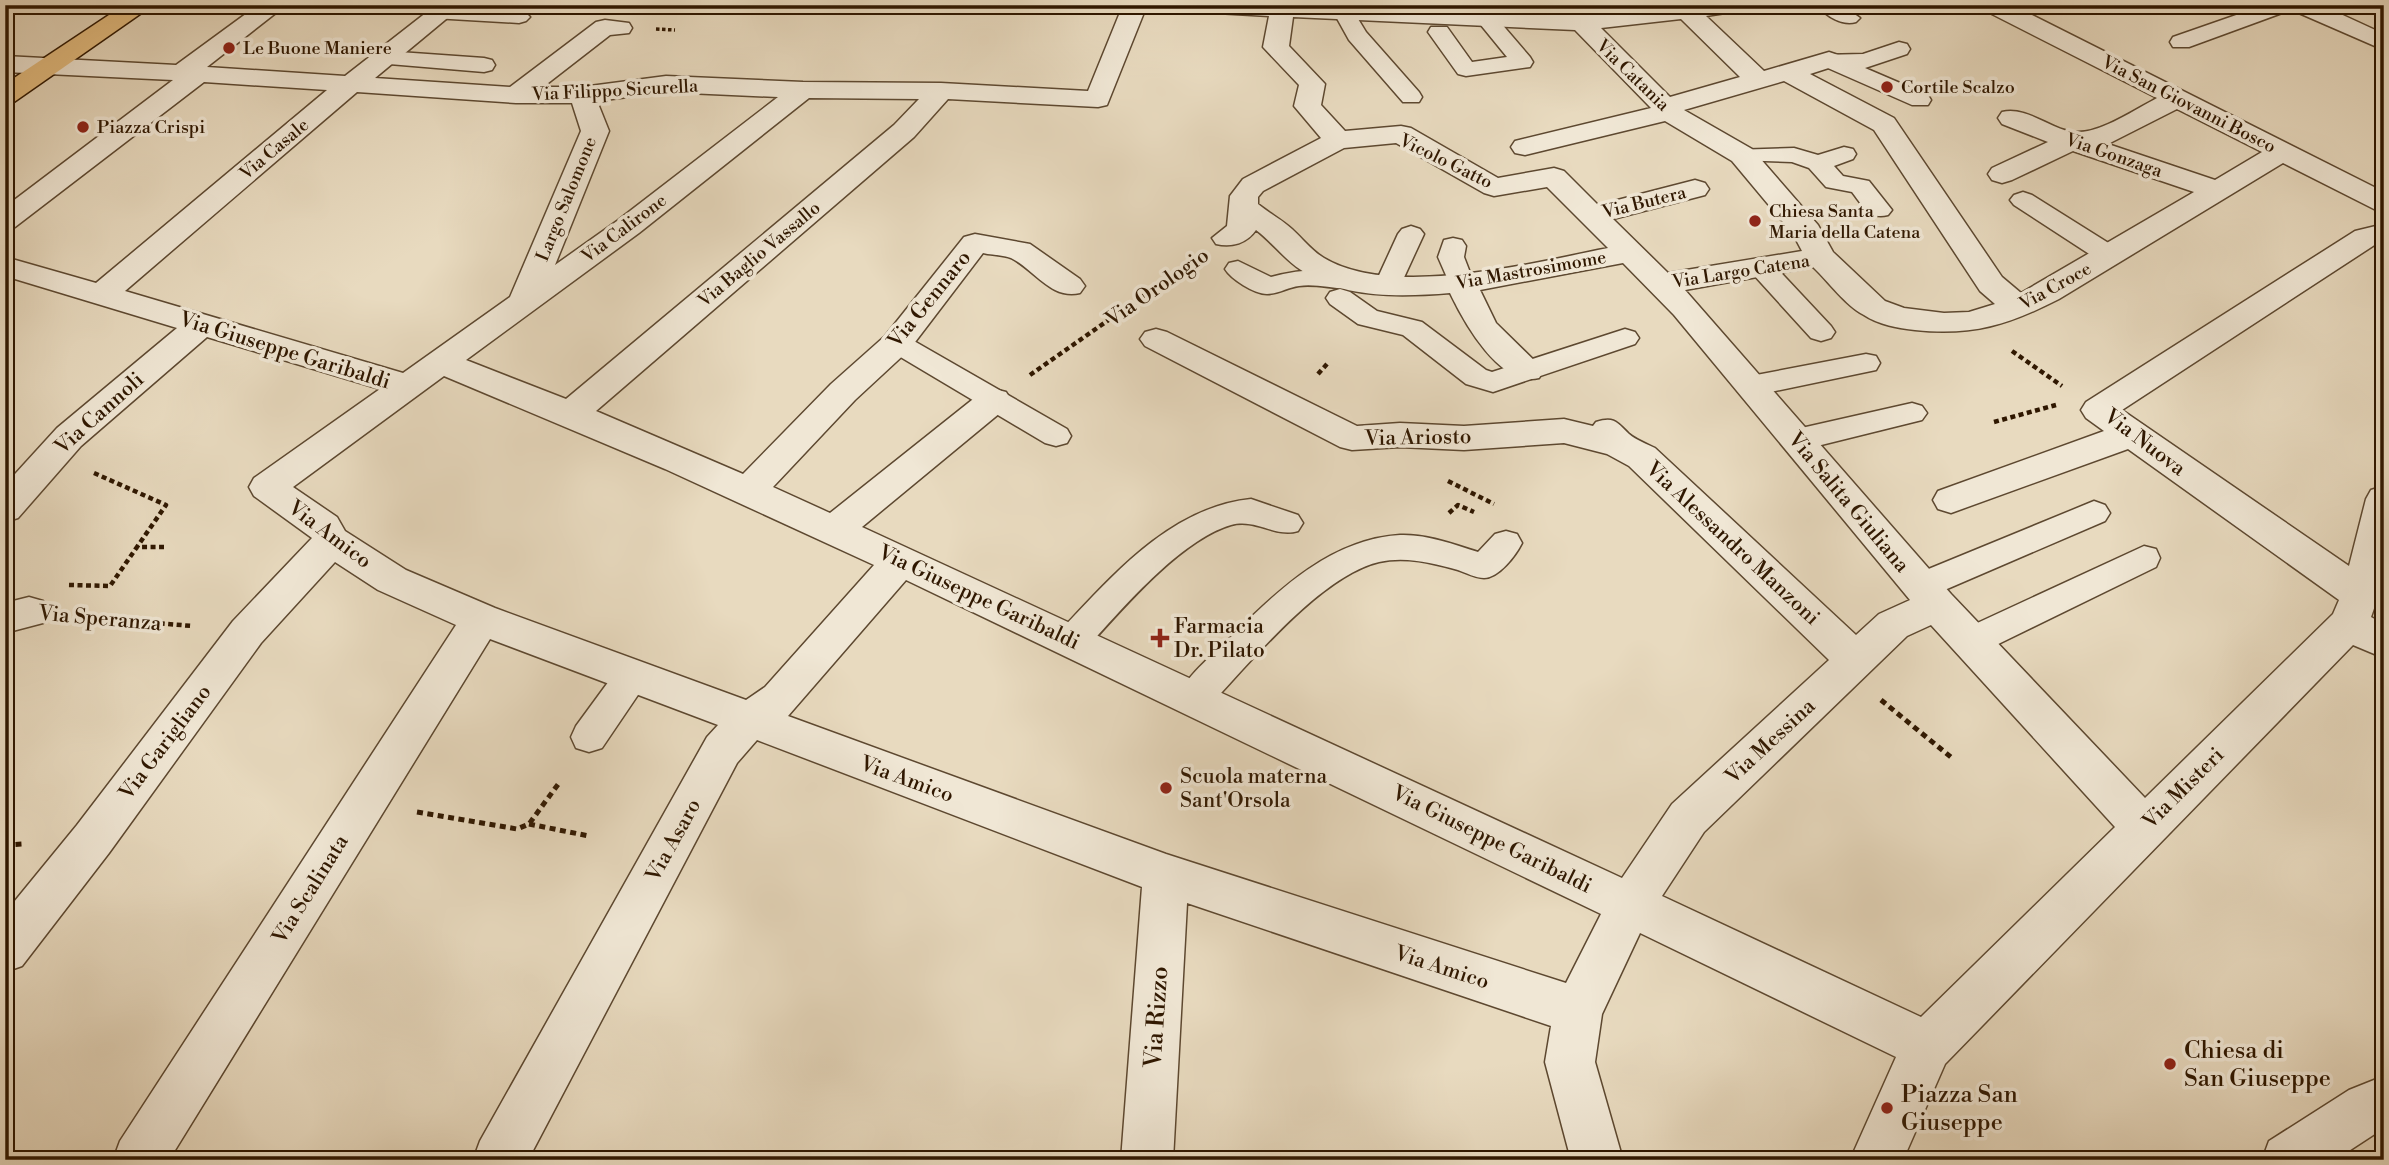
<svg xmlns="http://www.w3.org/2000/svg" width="2389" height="1165" font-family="'Libre Bodoni',serif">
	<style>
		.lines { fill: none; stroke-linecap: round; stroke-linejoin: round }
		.lane-casing { stroke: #5d4830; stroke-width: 3 }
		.street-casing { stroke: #5d4830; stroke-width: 3 }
		.primary-casing { stroke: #2f1700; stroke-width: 3 }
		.path-far2 { stroke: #2f1700; stroke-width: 3.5; stroke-dasharray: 3.5 2.5; stroke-linecap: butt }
		.path-far1 { stroke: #2f1700; stroke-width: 4.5; stroke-dasharray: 5 3.5; stroke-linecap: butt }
		.path { stroke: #2f1700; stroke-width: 5; stroke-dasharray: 6 4.5; stroke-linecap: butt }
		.lane { fill: #f0e7d5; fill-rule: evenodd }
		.street { fill: #f0e7d5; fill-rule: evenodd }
		.primary { fill: #e4bd80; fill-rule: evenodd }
		.poi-dot { fill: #8f2418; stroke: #f0e7d5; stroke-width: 2.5 }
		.labels { text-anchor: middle; stroke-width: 7; stroke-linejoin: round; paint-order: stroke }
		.far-poi-label { font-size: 18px; fill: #2f1700; stroke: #f0e7d5; text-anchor: start }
		.far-street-label { font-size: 18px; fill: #2f1700; stroke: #f0e7d5 }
		.street-label { font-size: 21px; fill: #2f1700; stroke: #f0e7d5 }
		.poi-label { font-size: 21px; fill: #2f1700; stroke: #f0e7d5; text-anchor: start }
		.near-street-label { font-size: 24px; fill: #2f1700; stroke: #f0e7d5 }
		.near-poi-label { font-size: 24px; fill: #2f1700; stroke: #f0e7d5; text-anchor: start }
	</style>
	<rect width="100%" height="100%" fill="#e8dabf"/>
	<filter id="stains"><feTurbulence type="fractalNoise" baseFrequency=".00286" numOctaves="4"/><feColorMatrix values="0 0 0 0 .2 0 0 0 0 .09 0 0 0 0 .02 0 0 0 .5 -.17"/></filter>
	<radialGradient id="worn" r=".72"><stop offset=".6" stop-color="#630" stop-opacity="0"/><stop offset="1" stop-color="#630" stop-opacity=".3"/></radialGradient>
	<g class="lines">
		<defs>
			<path id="lane" d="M1817,5H1842L1860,18L1856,22C1842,26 1826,16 1817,5Z
				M2265,5H2296L2293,9L2189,47H2173L2170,42L2173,37Z
				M1345,7L1352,9L1366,32L1419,92L1422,97L1419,102H1403L1349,40L1334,13L1338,9Z
				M440,8L519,11L526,13L530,17L526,21L519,23L433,18L429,14L433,10Z
				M1487,13L1494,15L1530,57L1533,62L1530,67L1466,76L1458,74L1428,32L1431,27H1447L1472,62L1507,57L1476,19L1480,15Z
				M1899,42L1907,44L1910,49L1907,54L1865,68L1928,95L1931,100L1928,105H1912L1821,65L1818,60L1821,55L1863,54Z
				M385,51L484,58L492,60L495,65L492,70L484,72L377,63L374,58L377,53Z
				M1844,147L1853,149L1856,154L1853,159L1834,166L1843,176L1869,181L1892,210L1888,215C1869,220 1863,206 1852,192L1826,187L1809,168L1792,162L1733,160L1730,155L1733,150L1794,148L1818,155Z
				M2023,192L2032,195L2118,249L2122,255L2118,261L2109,263L2100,261L2014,205L2010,200L2014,195Z
				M1411,226L1420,229L1424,234L1401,284L1398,290L1388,292L1378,290L1375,284L1398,234L1402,229Z
				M1453,238L1462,240L1466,246L1464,257L1474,283L1470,289L1461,291L1452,289L1438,257L1444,240Z
				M1761,259L1770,261L1831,326L1835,332L1831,338L1821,341L1811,338L1752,273L1748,267L1752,261Z
				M1238,261L1271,277C1300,269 1330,267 1360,275L1364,281L1360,287C1340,292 1320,283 1299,286C1289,287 1278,294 1267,294C1254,294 1231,279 1225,269L1229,263Z
				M1340,289L1350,292L1377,311L1422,322L1486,370L1492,372L1625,329L1635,332L1639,338L1635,344L1493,392L1466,384L1403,335L1358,324L1330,304L1326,298L1330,292Z
				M897,334L907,337L1067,429L1071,436L1067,443L1056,446L1045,443L887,349L883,343L887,337Z
				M1866,354L1876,356L1880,363L1876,370L1751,396L1741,393L1736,386L1741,379L1751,376Z
				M1912,403L1922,406L1927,413L1922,420L1797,451L1786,447L1782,440L1786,433L1797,429Z
				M1251,499L1298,515L1303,523L1298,531C1275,538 1256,518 1231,525C1180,540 1120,611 1085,650L1073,654L1061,650L1056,640L1061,630C1113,575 1171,507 1251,499Z
				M2094,501L2105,505L2110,513L2105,521L1933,595L1921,599L1909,595L1904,586L1909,577Z
				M1506,531L1517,534L1522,543C1516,555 1499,578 1484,578C1476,578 1466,573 1458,570C1432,563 1406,556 1379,562C1320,576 1249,664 1208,707L1195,712L1182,707L1177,697C1189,673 1215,653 1234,634C1279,589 1332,539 1400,535C1426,534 1453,544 1478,552L1495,534Z
				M2144,546L2156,549L2160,558L2156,567L1984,651L1972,655L1960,651L1955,641L1960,631Z
				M632,662L644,666L650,676L644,686L602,748L589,752L576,748L571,737L576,726L620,666Z"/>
			<path id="street" d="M258,5H286L207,67L345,76L436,5H463L375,78L510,87L596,22L605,20L629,23L632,28L629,33L610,35L543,87H582L666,76L803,82L941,83L1088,91L1123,5H1147L1107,105L1098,107L948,99L914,137L596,411L743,474L831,384L885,336L964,237L975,234L1030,244L1080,279L1085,286L1080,293C1051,300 1035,270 1011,258C1003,255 991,255 983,253L909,350L855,400L773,487L830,513L982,392L994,389L1006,392L1011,400L1006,408L862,527L1622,878L1672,804L1829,660L1629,466L1607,454L1564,443L1464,450L1400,447L1352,450L1340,447L1145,346L1140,339L1145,332L1156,329L1167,332L1357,426L1400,423L1464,426L1564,419L1593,426L1596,422C1614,416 1617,422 1629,434C1636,440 1647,444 1655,448L1856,635L1879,614L1910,600L1674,315L1623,263L1480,290L1496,323L1544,370L1539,378C1500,388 1464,322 1450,293C1402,297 1342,299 1301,270C1284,259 1272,242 1256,230C1247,243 1232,248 1216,244L1212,238L1227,226L1230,196L1243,179L1321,138L1294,106L1299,85L1263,47L1269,16L1199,12L1190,10L1187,5H1359L1560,15L1552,5H1578L1587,15L1670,5H1748L1745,10L1706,16L1764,71L1829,52L1838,55L1842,60L1838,65L1810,74L1894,118L2002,277L2021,293L2194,192L2073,151L2012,180L2002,183L1992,180L1988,174L1992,168L2048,142L2002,124L1998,118L2002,112C2029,106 2051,131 2076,132C2099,134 2136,109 2157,98L1984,10L1981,5H2012L2384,192V212L2374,209L2283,163L2059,299C2008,325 1973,336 1915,330C1898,328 1879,325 1864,315C1845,305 1829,282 1813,267L1685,290L1951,594L2145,798L2333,614L2339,600L2128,449L1951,513L1938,509L1933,500L1938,491L2104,431L2086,418L2081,410L2086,402L2355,231L2384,224V242L2376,244L2122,410L2349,566L2366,499L2371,490L2384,486V580L2371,617L2384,624V658L2353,645L1945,1064L1903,1160H1850L1896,1057L1640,933L1602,1014L1595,1062L1623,1160H1571L1545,1062L1551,1026L1187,903L1173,1160H1121L1142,887L757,740L737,763L528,1160H473L480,1141L707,737L718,725L490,639L169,1160H113L120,1141L456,625L378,590L335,562L261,643L109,853L22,966L5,972V913L77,825L233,621L312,538L254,496L249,487L254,478L380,389L207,337L81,446L18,518L5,522V485L57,428L177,328L5,276V257L96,283L327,90L204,82L15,227L5,230V207L173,80L5,72V56L176,65ZM1293,17L1575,30L1651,108L1515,141L1511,147L1515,153L1525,155L1665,121L1732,161L1793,234L1802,251L1668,273L1613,219L1705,195L1709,189L1705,183L1695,180L1598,205L1564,171L1554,168L1498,178L1411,128L1401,126L1345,131L1321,105L1325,84L1289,46ZM1681,19L1740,77L1670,97L1601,28ZM1784,81L1874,130L1980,291L1995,304L1969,312L1944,313L1904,308L1885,301L1833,252L1818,225L1752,149L1684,110ZM357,92L516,103H572L581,131L510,297L403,373L125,291ZM666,92L778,97L617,221L555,265L609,131L597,101ZM809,98L919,99L894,125L566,399L466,360L639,233ZM2177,109L2262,152L2215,180L2108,144ZM1396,143L1484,193L1494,196L1547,187L1608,248C1533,263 1392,299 1324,258C1312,251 1303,239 1292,229C1282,220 1269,213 1258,204V197L1263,191L1344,148ZM444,376L665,469L874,565L765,687L746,700L495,608L406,570L345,531L337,517L293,487ZM906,580L1601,914L1566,983L1166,854L788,716ZM1931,625L2115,827L1921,1017L1662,896L1704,832L1907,636Z
				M2289,5H2321L2384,34V50L2292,10Z
				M29,597L43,601L49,612L43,623L5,633V603Z
				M2384,1076V1128L2335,1160H2262L2269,1141L2349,1090Z"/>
			<path id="primary" d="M124,5H153L14,102L5,104V84Z"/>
		</defs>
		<!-- lane casing -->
		<use href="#lane" class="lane-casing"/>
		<!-- street casing -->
		<use href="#street" class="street-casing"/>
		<!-- primary casing -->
		<use href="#primary" class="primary-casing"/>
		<!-- path-far2 -->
		<path class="path-far2" d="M656,29L675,30
			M1148,293L1192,262"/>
		<!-- path-far1 -->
		<path class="path-far1" d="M1136,301L1150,291
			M2012,351L2062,386
			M1318,374L1327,364
			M1030,375L1120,312
			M1994,422L2056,405
			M94,473L166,505L137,547
			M1448,481L1494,504
			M1449,513L1458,505L1474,512
			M69,585L110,586L137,547H164
			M75,616L192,626"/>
		<!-- path -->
		<path class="path" d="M1881,700L1952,758
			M417,812L517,829L529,824L559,783
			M529,824L589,836
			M5,845L22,844"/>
		<!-- lane -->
		<use href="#lane" class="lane"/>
		<!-- street -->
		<use href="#street" class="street"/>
		<!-- primary -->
		<use href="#primary" class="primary"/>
	</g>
	<!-- markers -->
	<g class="poi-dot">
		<circle cx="229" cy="48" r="7"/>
		<circle cx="1887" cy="87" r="7"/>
		<circle cx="83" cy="127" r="7"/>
		<circle cx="1755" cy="221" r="7"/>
		<path d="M1156.5 627.5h7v7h7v7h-7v7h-7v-7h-7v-7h7z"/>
		<circle cx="1166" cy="788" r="7"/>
		<circle cx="2170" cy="1064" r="7"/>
		<circle cx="1887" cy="1108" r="7"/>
	</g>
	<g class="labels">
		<!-- far-poi labels -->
		<g class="far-poi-label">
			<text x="243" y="54">Le Buone Maniere</text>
			<text x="1901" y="93">Cortile Scalzo</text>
			<text x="97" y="133">Piazza Crispi</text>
			<text x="1769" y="217">Chiesa Santa<tspan x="1769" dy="21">Maria della Catena</tspan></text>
		</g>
		<!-- far-street labels -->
		<g class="far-street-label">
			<text transform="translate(1633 75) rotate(44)" y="6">Via Catania</text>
			<text transform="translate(615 90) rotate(-3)" y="6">Via Filippo Sicurella</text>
			<text transform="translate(2189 104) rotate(27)" y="6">Via San Giovanni Bosco</text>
			<text transform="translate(274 149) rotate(-40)" y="6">Via Casale</text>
			<text transform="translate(2114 155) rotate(19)" y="6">Via Gonzaga</text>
			<text transform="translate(1446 161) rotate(26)" y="6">Vicolo Gatto</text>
			<text transform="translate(566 199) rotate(-68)" y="6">Largo Salomone</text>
			<text transform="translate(1644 202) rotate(-14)" y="6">Via Butera</text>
			<text transform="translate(624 228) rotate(-37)" y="6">Via Calirone</text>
			<text transform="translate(759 254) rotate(-40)" y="6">Via Baglio Vassallo</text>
			<text transform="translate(1531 270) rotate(-10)" y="6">Via Mastrosimome</text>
			<text transform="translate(1741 271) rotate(-9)" y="6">Via Largo Catena</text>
			<text transform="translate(2055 286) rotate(-29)" y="6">Via Croce</text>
		</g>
		<!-- street labels -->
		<g class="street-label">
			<text transform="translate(1157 287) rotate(-35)" y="7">Via Orologio</text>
			<text transform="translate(929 299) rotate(-51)" y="7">Via Gennaro</text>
			<text transform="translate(285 350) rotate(17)" y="7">Via Giuseppe Garibaldi</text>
			<text transform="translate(99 413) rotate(-42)" y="7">Via Cannoli</text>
			<text transform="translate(1418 437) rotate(-1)" y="7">Via Ariosto</text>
			<text transform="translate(2145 442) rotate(37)" y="7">Via Nuova</text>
			<text transform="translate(1849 502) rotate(50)" y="7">Via Salita Giuliana</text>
			<text transform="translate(330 534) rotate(37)" y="7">Via Amico</text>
			<text transform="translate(1733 543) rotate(43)" y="7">Via Alessandro Manzoni</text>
			<text transform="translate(979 597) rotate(25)" y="7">Via Giuseppe Garibaldi</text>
			<text transform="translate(100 618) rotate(5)" y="7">Via Speranza</text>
			<text transform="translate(1770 741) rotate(-43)" y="7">Via Messina</text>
			<text transform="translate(165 742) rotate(-53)" y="7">Via Garigliano</text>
			<text transform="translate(907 779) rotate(20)" y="7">Via Amico</text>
			<text transform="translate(2183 788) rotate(-45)" y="7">Via Misteri</text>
			<text transform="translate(1492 839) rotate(26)" y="7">Via Giuseppe Garibaldi</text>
			<text transform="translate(673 840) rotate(-61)" y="7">Via Asaro</text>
			<text transform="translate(310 889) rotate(-58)" y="7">Via Scalinata</text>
			<text transform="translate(1442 967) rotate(18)" y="7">Via Amico</text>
		</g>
		<!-- poi labels -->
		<g class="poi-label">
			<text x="1174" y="633">Farmacia<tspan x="1174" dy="24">Dr. Pilato</tspan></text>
			<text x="1180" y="783">Scuola materna<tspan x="1180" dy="24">Sant'Orsola</tspan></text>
		</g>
		<!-- near-street labels -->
		<g class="near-street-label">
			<text transform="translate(1156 1017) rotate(-86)" y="8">Via Rizzo</text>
		</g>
		<!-- near-poi labels -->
		<g class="near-poi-label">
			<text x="2184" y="1058">Chiesa di<tspan x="2184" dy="28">San Giuseppe</tspan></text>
			<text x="1901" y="1102">Piazza San<tspan x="1901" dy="28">Giuseppe</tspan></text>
		</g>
	</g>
	<!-- margin -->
	<rect width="2389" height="1165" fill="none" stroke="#e8dabf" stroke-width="28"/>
	<rect x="7" y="7" width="2375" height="1151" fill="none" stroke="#2f1700" stroke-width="3.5"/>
	<rect x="14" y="14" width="2361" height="1137" fill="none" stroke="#2f1700" stroke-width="2"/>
	<rect width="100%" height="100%" filter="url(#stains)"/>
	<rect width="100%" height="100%" fill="url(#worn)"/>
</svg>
